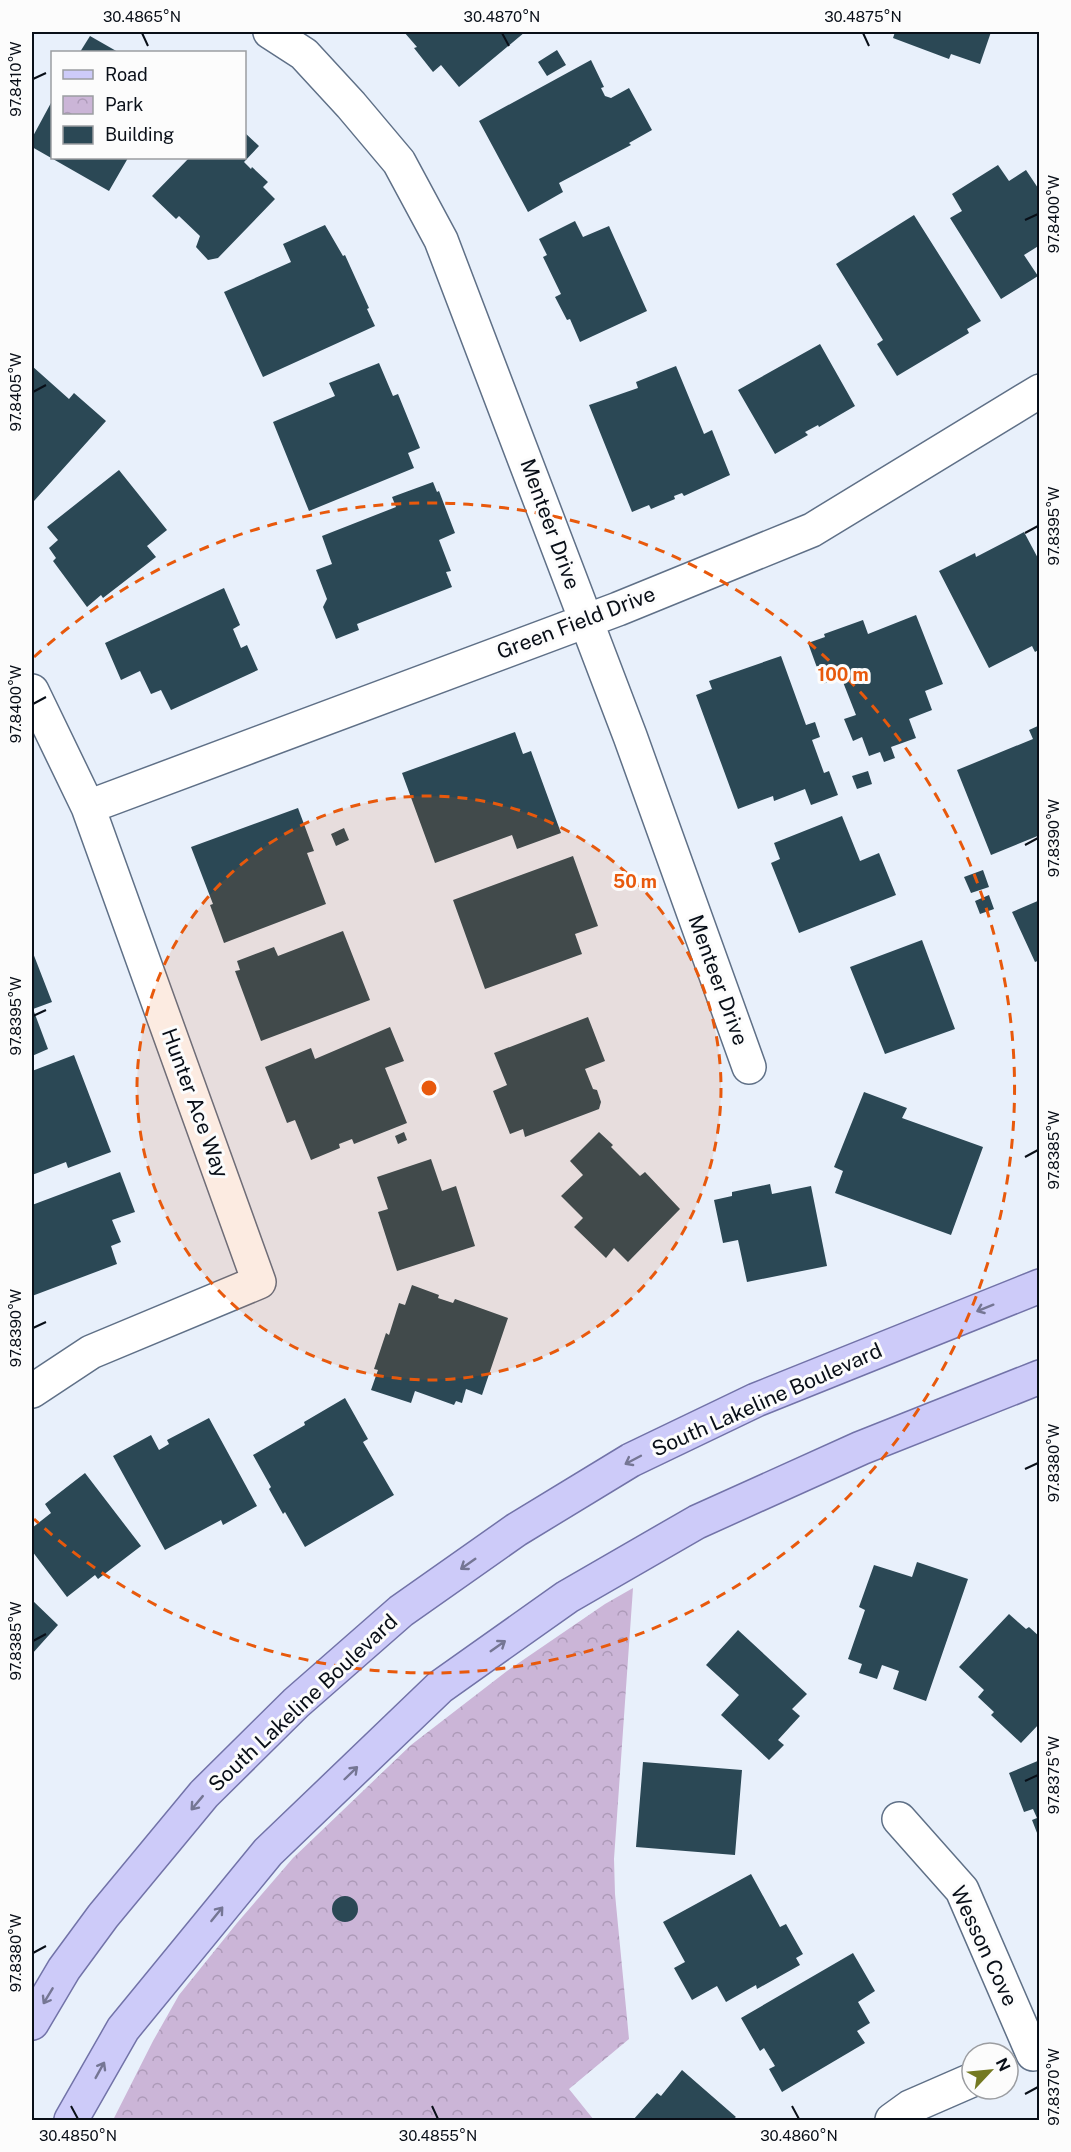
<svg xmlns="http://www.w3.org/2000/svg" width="1071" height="2152" font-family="'Public Sans',sans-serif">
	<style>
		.park { fill: url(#park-crowns) }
		.building { fill: #2b4855 }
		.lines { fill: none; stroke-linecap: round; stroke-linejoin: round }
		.minor-casing { stroke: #5f7087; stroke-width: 36 }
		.major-casing { stroke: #7273a8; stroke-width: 36 }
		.minor { stroke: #fff; stroke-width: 33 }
		.major { stroke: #cdcbf9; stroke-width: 33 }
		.oneway { stroke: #757694 }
		.ticks { fill: none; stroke: #090f18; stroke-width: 2 }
		.ring { fill: none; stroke: #e8590c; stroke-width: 3; stroke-dasharray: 10 8 }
		.labels { text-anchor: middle; stroke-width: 6; stroke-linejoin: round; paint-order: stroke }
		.street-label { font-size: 21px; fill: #090f18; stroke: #fcfcfc }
		.centre { fill: #e8590c; stroke: #fcfcfc; stroke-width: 3 }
		.ring-label { font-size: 18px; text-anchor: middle; font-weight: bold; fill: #e8590c; stroke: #fcfcfc; stroke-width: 6; stroke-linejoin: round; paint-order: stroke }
		.neatline { fill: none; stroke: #090f18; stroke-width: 2 }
		.ticks-label { font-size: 15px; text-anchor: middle; fill: #090f18 }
	</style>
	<defs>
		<pattern id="park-crowns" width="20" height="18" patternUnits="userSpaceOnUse" patternTransform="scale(1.5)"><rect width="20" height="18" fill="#cbb5d7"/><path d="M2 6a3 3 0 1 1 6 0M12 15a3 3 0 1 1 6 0" fill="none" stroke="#ad9ab8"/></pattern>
	</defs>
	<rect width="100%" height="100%" fill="#e8f0fb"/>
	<!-- park -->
	<path class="park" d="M633,1588L614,1859L615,1894L629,2039L569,2089L594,2120H113L153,2041L179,1995L237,1923L293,1858L411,1745L507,1671L605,1604Z"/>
	<!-- building -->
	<path class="building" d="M404,32H525L459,87L441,65L433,72L414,48L417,47Z
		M895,32H991L980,64L951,54L949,59L893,38Z
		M90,36L118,52H80Z
		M557,50L566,65L547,76L538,62Z
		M591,60L604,87L601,88L605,96L611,98L629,88L652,130L629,143L631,145L559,183L563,192L528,212L479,121Z
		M52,101V158H128L109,191L32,147V138Z
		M244,132L259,146L244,162L251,169L252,167L268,182L263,187L275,199L218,258L208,260L196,247L200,236L179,216L176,219L152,196L189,158H244Z
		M998,165L1009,181L1026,170L1040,191V245L1024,255L1038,276L1001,299L950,218L962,211L952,194Z
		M914,215L981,321L967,329L969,333L897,376L877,344L883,340L836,264Z
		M575,221L583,237L609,226L647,311L580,342L570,319L567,320L555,297L561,294L543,257L547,255L539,239Z
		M325,225L343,256L345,255L369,308L367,309L375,326L263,377L224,292L291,262L283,244Z
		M820,344L855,406L819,427L818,425L805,432L808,435L775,454L738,390Z
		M379,363L393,396L398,394L420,448L408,453L414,468L309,511L273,422L335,396L329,383Z
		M32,366L69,399L74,393L106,421L34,501L32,499Z
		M676,366L704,434L712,430L730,475L684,496L682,493L674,496L675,499L651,509L649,505L632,512L589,405L638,388L636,382Z
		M119,470L167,530L147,546L156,557L103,598L101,595L87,607L53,561L56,558L49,548L58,540L47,527Z
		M433,482L437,492L439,491L455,533L439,540L451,571L446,572L452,587L357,624L359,630L336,639L323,607L327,599L316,570L332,564L322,536L396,507L392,497Z
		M1024,532L1040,562V649L1035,652L1032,646L989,668L939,571L975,553L976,557Z
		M224,588L240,625L233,629L241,648L247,645L258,670L171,710L161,690L151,694L140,671L121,680L105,643Z
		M916,615L943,684L925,691L932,710L909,719L916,738L891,747L895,758L884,762L880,752L869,756L862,737L853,741L844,719L856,715L841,677L823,684L808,643L825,637L824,634L863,620L868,634Z
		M781,656L806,725L815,722L820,737L812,740L824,773L829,771L838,795L811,805L805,789L774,801L773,796L738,809L696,695L712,689L709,681Z
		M1040,725V835L991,855L957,770L1033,739L1029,730Z
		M515,732L523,754L531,751L561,833L517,849L512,835L435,863L402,773Z
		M868,771L872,784L857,789L852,776Z
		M298,808L314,851L307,853L326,904L224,943L210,905L213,904L191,847Z
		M842,816L860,861L879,853L896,895L799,933L771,863L780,859L774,843Z
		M344,828L349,840L336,846L331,834Z
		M573,856L598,926L575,934L582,954L485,989L453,900Z
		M983,870L989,887L971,893L964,877Z
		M989,895L994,909L980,914L975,901Z
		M1040,900V960L1035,962L1012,912Z
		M343,931L370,1000L261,1041L235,971L240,970L237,961L274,947L278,956Z
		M922,940L955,1029L885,1054L850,967Z
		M33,953L52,1002L33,1009L48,1049L32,1056V954Z
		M588,1017L605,1061L585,1069L593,1089L597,1090L601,1102L599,1109L525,1137L523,1129L510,1134L493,1091L507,1085L494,1053Z
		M390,1027L404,1061L385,1068L407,1123L354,1144L352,1139L339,1144L340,1148L311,1160L295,1120L287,1123L265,1067L311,1048L315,1059Z
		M74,1055L111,1152L68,1168L66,1162L32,1175V1071Z
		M864,1092L907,1108L902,1118L983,1147L951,1235L835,1193L843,1171L834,1167Z
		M404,1132L407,1140L398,1144L395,1136Z
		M599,1132L613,1145L611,1147L640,1176L645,1172L680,1209L628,1262L614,1248L606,1258L574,1227L583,1218L561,1196L583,1175L570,1161Z
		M431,1159L442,1191L456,1186L475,1246L397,1271L378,1212L388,1209L377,1177Z
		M120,1172L135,1212L112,1220L121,1242L111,1246L117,1264L32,1296V1205Z
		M770,1184L772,1194L811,1186L827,1266L747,1282L738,1240L723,1243L714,1200L732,1196V1192Z
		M412,1285L439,1295L438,1298L453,1303L455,1299L508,1318L482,1395L466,1389L462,1403L456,1401L454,1405L415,1391L411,1403L371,1390L378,1370L374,1369L386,1333L389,1335L399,1303L405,1305Z
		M345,1398L368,1439L363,1442L394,1495L305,1547L285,1512L283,1514L269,1489L271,1487L253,1455L305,1425L304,1422Z
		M209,1418L257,1506L223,1525L221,1520L165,1550L113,1456L151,1435L159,1450L169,1444L167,1440Z
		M85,1473L141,1546L98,1579L95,1575L67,1597L32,1551V1528L51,1513L45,1504Z
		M917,1562L968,1579L926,1701L893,1689L899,1671L882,1665L877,1679L859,1673L862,1664L848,1659L865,1610L859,1607L874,1565L912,1577Z
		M32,1600L58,1625L32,1654Z
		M1009,1614L1026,1629L1029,1627L1040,1637V1723L1021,1743L991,1715L994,1712L978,1697L984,1690L959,1667Z
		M738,1630L807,1694L792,1709L800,1716L778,1740L784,1745L769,1760L721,1715L739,1695L706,1665Z
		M1040,1760V1838H1039L1032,1820L1037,1818L1033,1809L1024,1812L1009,1773Z
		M643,1762L742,1770L735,1855L636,1847Z
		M751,1874L780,1927L786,1924L803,1954L796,1958L800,1965L757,1989L756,1985L726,2002L717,1986L692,2000L674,1968L685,1962L663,1922Z
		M332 1909a13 13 0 1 1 26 0a13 13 0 1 1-26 0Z
		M853,1953L875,1991L858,2002L870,2023L857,2031L865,2043L782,2092L769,2069L775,2066L764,2048L760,2051L741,2018Z
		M682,2070L736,2117L732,2120H633L657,2093L661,2096Z"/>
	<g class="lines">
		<defs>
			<path id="minor" d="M270,32L304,54L351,105L399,162L441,240L630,736L749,1067
				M32,691L88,807L259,1282L91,1352L32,1391
				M88,807L618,609L812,530L1040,391
				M899,1819L962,1890L1033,2054
				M892,2120L910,2107L972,2080"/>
			<path id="major" d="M32,2023L64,1969L103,1916L204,1794L296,1703L401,1611L516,1530L631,1460L756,1400L1040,1286
				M71,2120L123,2029L268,1852L440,1687L567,1597L697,1522L861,1448L1040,1377"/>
		</defs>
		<!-- minor casing -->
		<use href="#minor" class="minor-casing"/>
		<!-- major casing -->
		<use href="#major" class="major-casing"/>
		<!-- minor -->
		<use href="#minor" class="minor"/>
		<!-- major -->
		<use href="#major" class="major"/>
	</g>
	<!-- one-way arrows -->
	<defs><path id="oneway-shaft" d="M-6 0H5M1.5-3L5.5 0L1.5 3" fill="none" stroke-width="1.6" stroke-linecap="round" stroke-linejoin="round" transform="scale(1.5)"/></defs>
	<g class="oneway">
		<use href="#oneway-shaft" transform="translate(985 1308) rotate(158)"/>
		<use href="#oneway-shaft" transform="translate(633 1460) rotate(152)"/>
		<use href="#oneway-shaft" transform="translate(468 1564) rotate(145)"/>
		<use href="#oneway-shaft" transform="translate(498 1646) rotate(-35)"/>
		<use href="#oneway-shaft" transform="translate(351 1773) rotate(-44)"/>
		<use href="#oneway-shaft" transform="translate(197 1803) rotate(130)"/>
		<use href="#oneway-shaft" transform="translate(217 1914) rotate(-51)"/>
		<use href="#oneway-shaft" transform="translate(48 1996) rotate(121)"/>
		<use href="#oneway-shaft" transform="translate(100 2070) rotate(-61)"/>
	</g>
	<!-- ticks -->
	<path class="ticks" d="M142,33L148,46M502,33L509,46M863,33L869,46M33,79L46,73M1025,220L1038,214M33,392L46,385M1025,533L1038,526M33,704L46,697M1025,845L1038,838M33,1016L46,1010M1025,1157L1038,1150M33,1328L46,1322M1025,1469L1038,1463M33,1641L46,1634M1025,1781L1038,1775M33,1953L46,1946M1025,2094L1038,2087M71,2106L78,2119M432,2106L438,2119M792,2106L799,2119"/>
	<!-- distance rings -->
	<circle cx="429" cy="1088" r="292" fill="#e8590c" fill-opacity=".12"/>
	<g class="ring">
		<circle cx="429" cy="1088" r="292"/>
		<path d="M34 657A585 585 0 1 1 34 1519"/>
	</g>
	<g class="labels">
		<!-- street labels -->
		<g class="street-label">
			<text transform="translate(550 524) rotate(70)" y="7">Menteer Drive</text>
			<text transform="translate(576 623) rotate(-21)" y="7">Green Field Drive</text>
			<text transform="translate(718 980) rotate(70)" y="7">Menteer Drive</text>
			<text transform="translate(195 1103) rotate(70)" y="7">Hunter Ace Way</text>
			<text transform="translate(767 1400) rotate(-24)" y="7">South Lakeline Boulevard</text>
			<text transform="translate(303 1703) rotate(-43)" y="7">South Lakeline Boulevard</text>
			<text transform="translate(984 1946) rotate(65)" y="7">Wesson Cove</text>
		</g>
	</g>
	<circle cx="429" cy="1088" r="9" class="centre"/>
	<g class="ring-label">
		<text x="843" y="681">100 m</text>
		<text x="635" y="888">50 m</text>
	</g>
	<!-- border -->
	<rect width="1071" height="2152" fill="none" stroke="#fcfcfc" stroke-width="66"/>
	<!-- legend -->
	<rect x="51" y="51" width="195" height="108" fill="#fcfcfc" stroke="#9b9da1" stroke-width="1.5"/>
	<rect x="63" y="70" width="30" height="9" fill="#cdcbf9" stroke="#9b9da1" stroke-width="1.5"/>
	<text x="105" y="81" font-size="18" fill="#090f18">Road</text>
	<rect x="63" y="96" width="30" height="18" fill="url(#park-crowns)" stroke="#9b9da1" stroke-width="1.5"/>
	<text x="105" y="111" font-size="18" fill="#090f18">Park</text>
	<rect x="63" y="126" width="30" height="18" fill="#2b4855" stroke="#9b9da1" stroke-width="1.5"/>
	<text x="105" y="141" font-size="18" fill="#090f18">Building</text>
	<!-- north arrow -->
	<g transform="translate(990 2071) rotate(64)"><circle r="28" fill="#fcfcfc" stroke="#9b9da1" stroke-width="1.5"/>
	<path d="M0-4.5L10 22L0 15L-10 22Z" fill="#747921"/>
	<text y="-9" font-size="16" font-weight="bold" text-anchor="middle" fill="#090f18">N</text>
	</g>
	<rect x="33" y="33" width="1005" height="2086" class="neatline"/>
	<g class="ticks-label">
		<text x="142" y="22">30.4865°N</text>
		<text x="502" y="22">30.4870°N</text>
		<text x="863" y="22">30.4875°N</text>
		<text transform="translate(16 79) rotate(-90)" y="5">97.8410°W</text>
		<text transform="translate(1054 214) rotate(-90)" y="5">97.8400°W</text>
		<text transform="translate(16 392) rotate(-90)" y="5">97.8405°W</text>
		<text transform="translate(1054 526) rotate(-90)" y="5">97.8395°W</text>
		<text transform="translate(16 704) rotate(-90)" y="5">97.8400°W</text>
		<text transform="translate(1054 838) rotate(-90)" y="5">97.8390°W</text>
		<text transform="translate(16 1016) rotate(-90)" y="5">97.8395°W</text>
		<text transform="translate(1054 1150) rotate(-90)" y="5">97.8385°W</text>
		<text transform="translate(16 1328) rotate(-90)" y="5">97.8390°W</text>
		<text transform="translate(1054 1463) rotate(-90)" y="5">97.8380°W</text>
		<text transform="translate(16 1641) rotate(-90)" y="5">97.8385°W</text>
		<text transform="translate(1054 1775) rotate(-90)" y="5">97.8375°W</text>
		<text transform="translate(16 1953) rotate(-90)" y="5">97.8380°W</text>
		<text transform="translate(1054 2087) rotate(-90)" y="5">97.8370°W</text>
		<text x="78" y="2141">30.4850°N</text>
		<text x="438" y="2141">30.4855°N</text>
		<text x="799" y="2141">30.4860°N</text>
	</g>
</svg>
